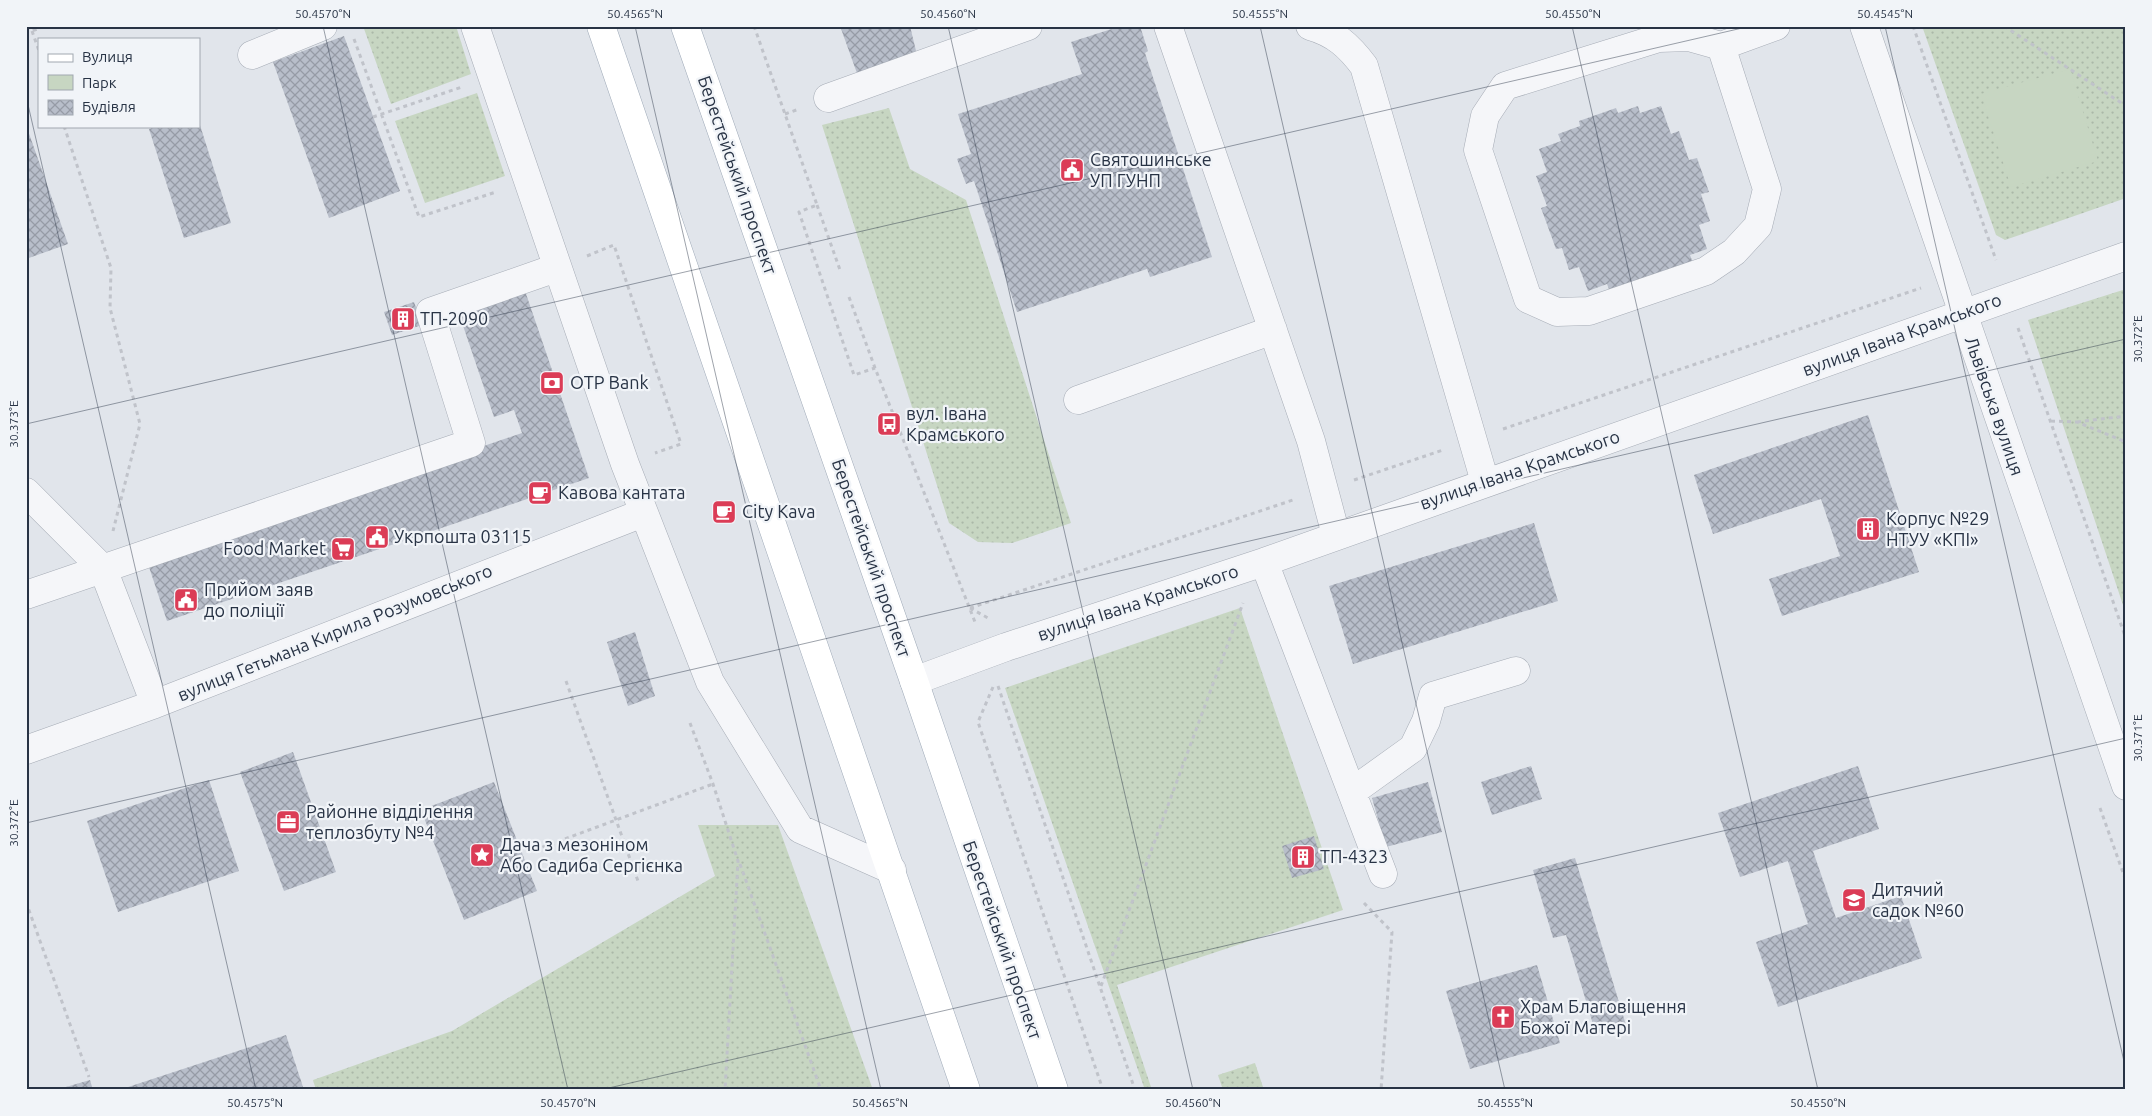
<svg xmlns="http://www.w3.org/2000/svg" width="2152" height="1116" font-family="Ubuntu,sans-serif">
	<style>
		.green { fill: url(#green-dots) }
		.pitch { fill: #c7d6c2 }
		.building { fill: url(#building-cross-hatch) }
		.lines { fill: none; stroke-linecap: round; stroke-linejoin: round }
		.minor-casing { stroke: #a6acb6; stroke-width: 29 }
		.major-casing { stroke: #9faab8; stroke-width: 29 }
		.path { stroke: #c0c3ca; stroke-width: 3; stroke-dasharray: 4 4; stroke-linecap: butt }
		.minor { stroke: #f5f6f9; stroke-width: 28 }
		.major { stroke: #fff; stroke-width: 28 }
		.ticks { fill: none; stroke: #283345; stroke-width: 1; stroke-opacity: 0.45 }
		.labels { text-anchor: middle; stroke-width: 4.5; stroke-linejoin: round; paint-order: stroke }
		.poi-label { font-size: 18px; fill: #283345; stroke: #f1f4f8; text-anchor: start }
		.street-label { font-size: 18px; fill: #283345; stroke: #f1f4f8 }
		.neatline { fill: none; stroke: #283345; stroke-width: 2 }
		.ticks-label { font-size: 12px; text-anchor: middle; fill: #283345 }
	</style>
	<defs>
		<pattern id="green-dots" width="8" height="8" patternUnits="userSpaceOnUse" patternTransform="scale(1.25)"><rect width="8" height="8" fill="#c7d6c2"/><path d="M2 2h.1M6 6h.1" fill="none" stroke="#abb8a8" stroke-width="1.8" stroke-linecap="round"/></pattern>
		<pattern id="building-cross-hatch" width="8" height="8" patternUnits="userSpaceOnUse" patternTransform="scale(1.25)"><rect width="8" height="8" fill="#b8beca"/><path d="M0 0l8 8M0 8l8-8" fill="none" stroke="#969ba6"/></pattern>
	</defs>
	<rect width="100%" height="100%" fill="#e1e5eb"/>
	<!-- green -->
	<path class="green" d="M363,26H456L471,74L391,104Z
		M1922,26H2126V198L2005,240L1996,235Z
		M477,93L505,176L425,203L395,121Z
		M889,108L910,169L966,200L1071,523L1012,543L978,542L949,523L822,125Z
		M2126,289V614L2028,320Z
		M1240,608L1343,910L1117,985L1152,1090H1145L1005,688Z
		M698,825H778L873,1090H316L313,1080L452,1031L715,876Z
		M1255,1063L1264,1090H1223L1218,1075Z"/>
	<!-- pitch -->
	<path class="pitch" d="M2070,69L2098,161L2011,187L1981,94Z"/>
	<!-- building -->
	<path class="building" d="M840,26H910L917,55L858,76Z
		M1121,26H1140L1148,51L1145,53L1212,257L1150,277L1147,269L1017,312L974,181L966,184L957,159L971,154L958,114L1082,74L1071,42Z
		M344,36L400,191L329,218L273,62Z
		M1638,106L1640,113L1661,106L1671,134L1679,131L1689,160L1697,158L1709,192L1701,194L1710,221L1699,225L1707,249L1690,255L1693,263L1610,292L1607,284L1588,291L1579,267L1569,270L1562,248L1556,249L1541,208L1547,206L1536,176L1547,172L1539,149L1561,141L1558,134L1580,126L1579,121L1616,108L1618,113Z
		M199,122L231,223L184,238L149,129L157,126H199Z
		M26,125L68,244L26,259Z
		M524,288L589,478L167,621L147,561L522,433L514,410L494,417L458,311Z
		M414,302L422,325L392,335L384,312Z
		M1868,415L1919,572L1782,616L1769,579L1840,556L1821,499L1713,534L1694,475Z
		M1534,523L1558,601L1353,664L1329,586Z
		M635,632L655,696L628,706L607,642Z
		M293,752L336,872L284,891L240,772Z
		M1531,766L1542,799L1492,815L1481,782Z
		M1858,766L1879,829L1813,851L1836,918L1901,896L1922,958L1778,1007L1756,942L1808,924L1788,861L1740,877L1718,813Z
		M209,780L239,871L118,912L87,821Z
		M494,782L537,891L464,920L421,810Z
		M1428,782L1442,832L1386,847L1372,798Z
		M1314,836L1324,869L1292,878L1282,846Z
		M1575,858L1626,1025L1596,1034L1566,935L1553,938L1533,870Z
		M1537,965L1560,1043L1470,1069L1446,991Z
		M286,1035L304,1090H122V1089Z
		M90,1080L93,1090H59V1089Z"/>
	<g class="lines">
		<defs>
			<path id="minor" d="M475,26L625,464L710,682L800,829L892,870
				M1168,26L1311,441L1336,535
				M1310,26C1335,33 1349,46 1364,66L1485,482
				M1864,26L2126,786
				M1721,46L1767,189L1758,226L1734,252L1706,271L1589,311L1557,312L1528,299L1478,150L1485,116L1505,86L1659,38L1689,37L1721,46L1776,26
				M252,55L323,26
				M828,98L1028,26
				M1078,400L1273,330
				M26,492L103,569L155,704
				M1264,562L1383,874
				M26,595L471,443L430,312L556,268
				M914,681L1006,647L1264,562L2126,256
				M26,750L155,704L643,513
				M1353,791L1413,748L1426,721L1433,696L1516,671"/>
			<path id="major" d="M601,26L966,1090
				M685,26L914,681L1054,1090"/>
		</defs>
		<!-- minor casing -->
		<use href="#minor" class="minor-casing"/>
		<!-- major casing -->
		<use href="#major" class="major-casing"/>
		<!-- path -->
		<path class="path" d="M27,26L32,31L45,26
			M754,26L817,205L799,212L854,375L875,368
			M1913,26L1996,260
			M2004,26L2126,106
			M32,31L39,51
			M354,39L419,217L496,192
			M785,114L799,109
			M373,117L462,87
			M64,126L111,268L110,308L140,424L113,531
			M817,205L840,270
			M587,256L614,245L681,444L655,453
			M849,297L875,368L975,622
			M2018,328L2126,639
			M2051,421L2077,422L2126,442
			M2077,422L2126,416
			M1503,429L1921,288
			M1354,480L1443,450
			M970,608L1293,500
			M970,608L988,618
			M566,681L638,881
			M998,686L1135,1090
			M993,687L978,722L1103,1090
			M690,723L713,784L738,861L725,1090
			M2100,808L2126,881
			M535,850L713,784
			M740,864L821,1090
			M26,902L89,1077
			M1364,903L1392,932L1381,1090
			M1101,986L1243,603"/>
		<!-- minor -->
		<use href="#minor" class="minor"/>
		<!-- major -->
		<use href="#major" class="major"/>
	</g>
	<!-- ticks -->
	<path class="ticks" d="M323,26L568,1090M635,26L881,1090M948,26L1193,1090M1260,26L1505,1090M1572,26L1818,1090M1885,26L2126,1070M26,96L256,1090M26,424L1751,26M26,823L2126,339M600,1090L2126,738"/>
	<!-- icons -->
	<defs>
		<symbol id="civic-square" viewBox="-11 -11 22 22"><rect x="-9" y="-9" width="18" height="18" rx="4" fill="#db3c56" stroke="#f1f4f8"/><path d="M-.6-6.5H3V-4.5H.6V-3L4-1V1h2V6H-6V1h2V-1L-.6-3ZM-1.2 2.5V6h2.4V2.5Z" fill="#fff"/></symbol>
		<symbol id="building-square" viewBox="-11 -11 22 22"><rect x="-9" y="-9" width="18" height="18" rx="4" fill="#db3c56" stroke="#f1f4f8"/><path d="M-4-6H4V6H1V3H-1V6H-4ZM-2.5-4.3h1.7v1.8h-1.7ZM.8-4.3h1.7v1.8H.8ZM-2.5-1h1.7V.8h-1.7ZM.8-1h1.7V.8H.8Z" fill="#fff"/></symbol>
		<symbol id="bank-square" viewBox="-11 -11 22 22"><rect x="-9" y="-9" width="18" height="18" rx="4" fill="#db3c56" stroke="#f1f4f8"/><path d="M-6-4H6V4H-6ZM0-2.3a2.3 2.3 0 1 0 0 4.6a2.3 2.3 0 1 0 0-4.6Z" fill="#fff"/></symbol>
		<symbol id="bus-square" viewBox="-11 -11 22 22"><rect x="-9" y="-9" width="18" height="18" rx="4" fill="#db3c56" stroke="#f1f4f8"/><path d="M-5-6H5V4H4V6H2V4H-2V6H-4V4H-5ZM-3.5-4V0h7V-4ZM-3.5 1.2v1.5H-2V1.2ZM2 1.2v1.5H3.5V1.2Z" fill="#fff"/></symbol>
		<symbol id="cafe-square" viewBox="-11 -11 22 22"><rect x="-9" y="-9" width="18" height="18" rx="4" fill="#db3c56" stroke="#f1f4f8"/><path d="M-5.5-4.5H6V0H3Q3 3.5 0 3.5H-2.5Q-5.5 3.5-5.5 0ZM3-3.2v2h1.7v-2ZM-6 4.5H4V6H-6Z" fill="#fff"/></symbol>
		<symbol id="supermarket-square" viewBox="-11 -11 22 22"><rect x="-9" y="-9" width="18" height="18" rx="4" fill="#db3c56" stroke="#f1f4f8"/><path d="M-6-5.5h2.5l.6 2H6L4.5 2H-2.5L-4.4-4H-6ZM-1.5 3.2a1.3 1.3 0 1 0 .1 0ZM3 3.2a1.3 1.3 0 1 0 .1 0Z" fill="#fff"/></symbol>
		<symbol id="office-square" viewBox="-11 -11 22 22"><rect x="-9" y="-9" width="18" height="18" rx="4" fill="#db3c56" stroke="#f1f4f8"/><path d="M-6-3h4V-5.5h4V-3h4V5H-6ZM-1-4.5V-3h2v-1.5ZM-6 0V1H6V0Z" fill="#fff"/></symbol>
		<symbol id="sight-square" viewBox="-11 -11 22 22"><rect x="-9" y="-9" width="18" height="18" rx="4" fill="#db3c56" stroke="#f1f4f8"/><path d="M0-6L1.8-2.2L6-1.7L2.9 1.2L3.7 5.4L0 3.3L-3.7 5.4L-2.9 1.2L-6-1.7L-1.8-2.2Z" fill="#fff"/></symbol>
		<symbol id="school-square" viewBox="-11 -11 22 22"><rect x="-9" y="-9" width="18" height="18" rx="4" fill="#db3c56" stroke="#f1f4f8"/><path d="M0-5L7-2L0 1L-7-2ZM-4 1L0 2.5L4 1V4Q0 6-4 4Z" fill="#fff"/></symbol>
		<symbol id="church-square" viewBox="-11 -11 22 22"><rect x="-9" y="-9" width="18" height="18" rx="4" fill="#db3c56" stroke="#f1f4f8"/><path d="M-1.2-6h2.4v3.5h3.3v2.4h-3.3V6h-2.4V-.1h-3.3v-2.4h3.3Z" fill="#fff"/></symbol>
	</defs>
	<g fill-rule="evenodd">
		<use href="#civic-square" x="1058" y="156" width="28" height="28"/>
		<use href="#building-square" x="389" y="305" width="28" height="28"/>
		<use href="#bank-square" x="538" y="369" width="28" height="28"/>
		<use href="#bus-square" x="875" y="410" width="28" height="28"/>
		<use href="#cafe-square" x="526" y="479" width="28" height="28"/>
		<use href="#cafe-square" x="710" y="498" width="28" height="28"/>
		<use href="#building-square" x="1854" y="515" width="28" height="28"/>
		<use href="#civic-square" x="363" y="523" width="28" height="28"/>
		<use href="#supermarket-square" x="329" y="535" width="28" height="28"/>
		<use href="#civic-square" x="172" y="586" width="28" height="28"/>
		<use href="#office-square" x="274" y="808" width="28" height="28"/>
		<use href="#sight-square" x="468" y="841" width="28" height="28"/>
		<use href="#building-square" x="1289" y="843" width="28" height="28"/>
		<use href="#school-square" x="1840" y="886" width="28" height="28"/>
		<use href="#church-square" x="1489" y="1003" width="28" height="28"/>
	</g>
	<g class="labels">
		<!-- poi labels -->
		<g class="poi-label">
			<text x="1090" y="166">Святошинське<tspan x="1090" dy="21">УП ГУНП</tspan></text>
			<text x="420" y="325">ТП-2090</text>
			<text x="570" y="389">OTP Bank</text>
			<text x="906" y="420">вул. Івана<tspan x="906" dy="21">Крамського</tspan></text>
			<text x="558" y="499">Кавова кантата</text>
			<text x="742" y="518">City Kava</text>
			<text x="1886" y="525">Корпус №29<tspan x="1886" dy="21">НТУУ «КПІ»</tspan></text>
			<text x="394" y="543">Укрпошта 03115</text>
			<text x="326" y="555" text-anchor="end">Food Market</text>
			<text x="204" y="596">Прийом заяв<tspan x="204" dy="21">до поліції</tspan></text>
			<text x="306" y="818">Районне відділення<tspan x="306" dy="21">теплозбуту №4</tspan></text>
			<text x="500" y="851">Дача з мезоніном<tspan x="500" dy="21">Або Садиба Сергієнка</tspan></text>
			<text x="1320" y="863">ТП-4323</text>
			<text x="1872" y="896">Дитячий<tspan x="1872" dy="21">садок №60</tspan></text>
			<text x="1520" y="1013">Храм Благовіщення<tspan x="1520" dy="21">Божої Матері</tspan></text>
		</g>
		<!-- street labels -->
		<g class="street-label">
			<text transform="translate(737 175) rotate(71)" y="6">Берестейський проспект</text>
			<text transform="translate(1902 335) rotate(-20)" y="6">вулиця Івана Крамського</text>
			<text transform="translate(1994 406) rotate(71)" y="6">Львівська вулиця</text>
			<text transform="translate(1520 470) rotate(-19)" y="6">вулиця Івана Крамського</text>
			<text transform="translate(871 558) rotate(71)" y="6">Берестейський проспект</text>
			<text transform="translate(1138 603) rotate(-18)" y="6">вулиця Івана Крамського</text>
			<text transform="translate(335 633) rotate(-22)" y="6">вулиця Гетьмана Кирила Розумовського</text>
			<text transform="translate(1002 940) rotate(71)" y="6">Берестейський проспект</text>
		</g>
	</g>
	<!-- border -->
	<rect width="2152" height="1116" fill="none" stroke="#f1f4f8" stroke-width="55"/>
	<!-- legend -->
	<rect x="38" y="38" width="162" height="90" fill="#f1f4f8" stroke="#a1a7b0"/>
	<rect x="48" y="54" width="25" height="8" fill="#ffffff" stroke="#a1a7b0"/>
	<text x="82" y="62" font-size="15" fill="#283345">Вулиця</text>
	<rect x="48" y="75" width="25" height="15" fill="#c7d6c2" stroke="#a1a7b0"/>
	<text x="82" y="88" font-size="15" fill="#283345">Парк</text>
	<rect x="48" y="100" width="25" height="15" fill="url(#building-cross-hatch)" stroke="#a1a7b0"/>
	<text x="82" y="112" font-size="15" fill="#283345">Будівля</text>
	<rect x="28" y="28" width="2096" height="1060" class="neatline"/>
	<g class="ticks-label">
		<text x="323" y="18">50.4570°N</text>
		<text x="635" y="18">50.4565°N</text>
		<text x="948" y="18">50.4560°N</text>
		<text x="1260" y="18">50.4555°N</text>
		<text x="1573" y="18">50.4550°N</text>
		<text x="1885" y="18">50.4545°N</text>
		<text transform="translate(2138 339) rotate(-90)" y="4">30.372°E</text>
		<text transform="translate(14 424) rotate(-90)" y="4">30.373°E</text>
		<text transform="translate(2138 738) rotate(-90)" y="4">30.371°E</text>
		<text transform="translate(14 823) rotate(-90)" y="4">30.372°E</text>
		<text x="255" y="1107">50.4575°N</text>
		<text x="568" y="1107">50.4570°N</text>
		<text x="880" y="1107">50.4565°N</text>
		<text x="1193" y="1107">50.4560°N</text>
		<text x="1505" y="1107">50.4555°N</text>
		<text x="1818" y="1107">50.4550°N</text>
	</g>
</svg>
